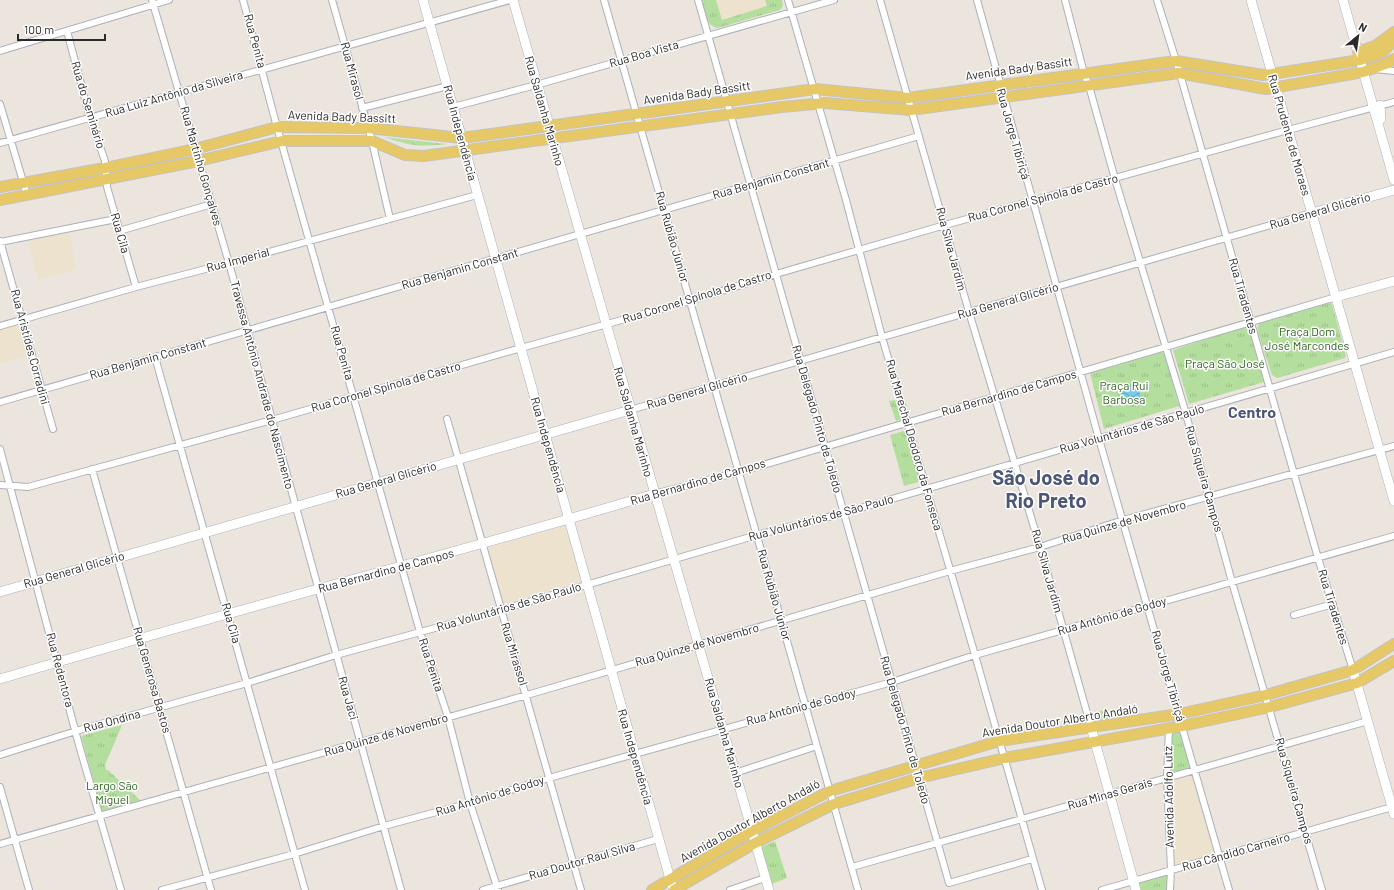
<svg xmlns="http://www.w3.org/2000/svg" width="1394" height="890" font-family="Barlow,sans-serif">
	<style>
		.education { fill: #ece2ce }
		.grass { fill: url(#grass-tufts) }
		.water { fill: url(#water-waves) }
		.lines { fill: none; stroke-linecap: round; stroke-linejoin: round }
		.street-casing { stroke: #adb0ba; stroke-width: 8 }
		.secondary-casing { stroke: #adb0ba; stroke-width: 10 }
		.primary-casing { stroke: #c3c3c3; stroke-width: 12 }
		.street { stroke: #fff; stroke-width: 6 }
		.secondary { stroke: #fff; stroke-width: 9 }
		.primary { stroke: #e7c866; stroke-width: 10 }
		.labels { text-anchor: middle; stroke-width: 3; stroke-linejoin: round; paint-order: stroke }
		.street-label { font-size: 12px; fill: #2a2a2a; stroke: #fff }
		.park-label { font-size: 12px; fill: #2e621f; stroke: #fff }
		.district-label { font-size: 16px; font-weight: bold; fill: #4d5678; stroke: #fff }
		.town-label { font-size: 20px; font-weight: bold; fill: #4d5678; stroke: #fff }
	</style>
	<defs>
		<pattern id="grass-tufts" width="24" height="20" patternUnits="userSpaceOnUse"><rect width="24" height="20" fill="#b4de9d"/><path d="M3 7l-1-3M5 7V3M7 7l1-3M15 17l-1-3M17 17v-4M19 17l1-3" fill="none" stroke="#9bbf87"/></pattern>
		<pattern id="water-waves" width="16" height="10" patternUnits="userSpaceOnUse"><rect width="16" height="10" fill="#77cae6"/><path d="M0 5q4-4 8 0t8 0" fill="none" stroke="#62a4bb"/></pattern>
	</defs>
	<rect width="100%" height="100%" fill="#ebe5dd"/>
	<!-- education -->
	<path class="education" d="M716,0H765L767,6L722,20Z
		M69,232L76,269L38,280L28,240Z
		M21,323L29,355L0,364V329Z
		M566,525L582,581L503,604L488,548Z
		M1195,774L1218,855L1172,867L1169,781Z"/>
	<!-- grass -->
	<path class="grass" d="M702,0H716L722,20L767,6L765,0H782L783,6L780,10L769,13L768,9L769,13L718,28C705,26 705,11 702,0Z
		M384,137L447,144C420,147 410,146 384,137Z
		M1329,302L1332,304L1346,356L1345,358L1277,378L1272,375L1257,330L1259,323Z
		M1243,327L1249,330L1264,382L1189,404L1173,350Z
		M1162,352L1165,355L1179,406L1104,429L1090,373Z
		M895,400L903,419L896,421L889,401Z
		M907,430L922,481L904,486L890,435Z
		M1112,709L1114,719L1097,721L1096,712Z
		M122,725L105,765L106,770H108L141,801L102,811L81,736Z
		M1182,730L1192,768L1170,775L1171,732Z
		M775,841L787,878L769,885L759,848Z
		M1169,871L1168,890H1139L1137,882Z"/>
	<!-- water -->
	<path class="water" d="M1137,383L1141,397L1128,400V403L1121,404L1119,396L1122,395L1120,388Z"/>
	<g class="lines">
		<defs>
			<path id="street" d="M152,0L229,263L401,890
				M243,0L277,127L420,632L448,717L470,803L498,890
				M332,0L372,141L390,219
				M604,0L858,890
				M698,0L949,883L1032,859
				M788,0L846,200L882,337L975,655L1042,890
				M880,0L969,312L1040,547L1091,727
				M977,0L1099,439L1229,890
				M1065,0L1084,73L1089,86L1115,179L1184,407L1232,582L1322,890
				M1157,0L1178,67L1318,558L1353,670
				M67,31L90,118L105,161L107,187L136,287
				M0,51L169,0
				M1375,69L1394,71
				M0,104L27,195
				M453,107L536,85L834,0
				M362,108L448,86
				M0,143L510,0
				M119,231L212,204
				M0,241L53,429
				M0,242L116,219
				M0,326L136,287L229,263L477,195
				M155,357L305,890
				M0,402L919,136
				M630,410L1312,213
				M447,419L581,890
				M0,449L79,745L121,890
				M92,469L211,890
				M0,485L28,487L272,420L521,348L690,301L776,274L945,225L1288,130L1394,102
				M654,494L739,472L1336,297
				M1294,615L1333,604
				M1169,728L1167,778L1171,870L1170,890
				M0,755L76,731L247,683L336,655L501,610L757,535L844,513L1394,352
				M735,773L817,746
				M0,787L29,890
				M0,844L527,695L950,571L1040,547L1123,520L1394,446
				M852,867L1368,721
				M162,890L294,854L384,826L470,803L549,778L892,682L975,655L1394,536
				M483,890L658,839
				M730,890L765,878
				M1102,890L1392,807"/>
			<path id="secondary" d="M423,0L672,886
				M513,0L769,890
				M1251,0L1394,501
				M1343,0L1394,180
				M1380,105L1381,119
				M1312,213L1394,190
				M1336,297L1394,281
				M0,592L630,410
				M1353,670L1394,814
				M0,679C217,614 437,559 654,494
				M1091,727L1136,890"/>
			<path id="primary" d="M1358,52L1375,46L1394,32
				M0,187L105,168L195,149L277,127L368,128L462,138L815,89L908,98L1176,61L1263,75L1272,74L1360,60L1376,55L1383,52L1394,40
				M0,200L198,161L282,141H372L405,155L424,156L782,107L825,103L911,110L1179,73L1266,89L1363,72L1388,63L1394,59
				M652,890L752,831L830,791L999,741L1179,714L1266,695L1353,670L1394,644
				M674,890L755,843L834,804L919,778L1005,758L1182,726L1270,707L1357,683L1394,661"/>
		</defs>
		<!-- street casing -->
		<use href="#street" class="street-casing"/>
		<!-- secondary casing -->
		<use href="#secondary" class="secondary-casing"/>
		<!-- primary casing -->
		<use href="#primary" class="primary-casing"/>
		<!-- street -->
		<use href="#street" class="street"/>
		<!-- secondary -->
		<use href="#secondary" class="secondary"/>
		<!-- primary -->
		<use href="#primary" class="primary"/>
	</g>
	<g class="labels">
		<!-- street labels -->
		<g class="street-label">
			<text transform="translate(255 41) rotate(75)" y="4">Rua Penita</text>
			<text transform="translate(644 54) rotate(-16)" y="4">Rua Boa Vista</text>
			<text transform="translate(1019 69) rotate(-8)" y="4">Avenida Bady Bassitt</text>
			<text transform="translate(352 71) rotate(75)" y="4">Rua Mirasol</text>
			<text transform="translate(697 93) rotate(-8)" y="4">Avenida Bady Bassitt</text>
			<text transform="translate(174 94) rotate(-16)" y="4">Rua Luiz Antônio da Silveira</text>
			<text transform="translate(88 105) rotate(73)" y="4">Rua do Seminário</text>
			<text transform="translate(544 111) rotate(74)" y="4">Rua Saldanha Marinho</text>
			<text transform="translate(342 117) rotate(2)" y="4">Avenida Bady Bassitt</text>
			<text transform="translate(460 133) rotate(75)" y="4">Rua Independência</text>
			<text transform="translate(1013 134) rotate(74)" y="4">Rua Jorge Tibiriçá</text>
			<text transform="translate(1289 135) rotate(74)" y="4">Rua Prudente de Moraes</text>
			<text transform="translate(201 166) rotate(74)" y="4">Rua Martinho Gonçalves</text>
			<text transform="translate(771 179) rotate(-16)" y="4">Rua Benjamin Constant</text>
			<text transform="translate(1043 198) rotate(-15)" y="4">Rua Coronel Spínola de Castro</text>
			<text transform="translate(1320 211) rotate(-16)" y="4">Rua General Glicério</text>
			<text transform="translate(120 233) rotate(74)" y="4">Rua Cila</text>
			<text transform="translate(672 237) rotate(74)" y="4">Rua Rubião Júnior</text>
			<text transform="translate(951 249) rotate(75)" y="4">Rua Silva Jardim</text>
			<text transform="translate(238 260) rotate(-15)" y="4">Rua Imperial</text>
			<text transform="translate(460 269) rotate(-16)" y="4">Rua Benjamin Constant</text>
			<text transform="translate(1243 296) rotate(74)" y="4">Rua Tiradentes</text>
			<text transform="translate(697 297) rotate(-17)" y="4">Rua Coronel Spínola de Castro</text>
			<text transform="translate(1008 301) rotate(-16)" y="4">Rua General Glicério</text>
			<text transform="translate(30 347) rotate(75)" y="4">Rua Aristides Corradini</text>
			<text transform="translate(342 353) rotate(74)" y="4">Rua Penita</text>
			<text transform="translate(148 359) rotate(-16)" y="4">Rua Benjamin Constant</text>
			<text transform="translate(262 385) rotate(75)" y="4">Travessa Antônio Andrade do Nascimento</text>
			<text transform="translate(386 387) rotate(-16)" y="4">Rua Coronel Spínola de Castro</text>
			<text transform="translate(697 391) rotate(-16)" y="4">Rua General Glicério</text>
			<text transform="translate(1009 393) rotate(-16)" y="4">Rua Bernardino de Campos</text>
			<text transform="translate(817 419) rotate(74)" y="4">Rua Delegado Pinto de Toledo</text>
			<text transform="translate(633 422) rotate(74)" y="4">Rua Saldanha Marinho</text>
			<text transform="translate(1132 429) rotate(-16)" y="4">Rua Voluntários de São Paulo</text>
			<text transform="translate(548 445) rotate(74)" y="4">Rua Independência</text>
			<text transform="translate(914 445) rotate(74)" y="4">Rua Marechal Deodoro da Fonseca</text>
			<text transform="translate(1204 479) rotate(74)" y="4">Rua Siqueira Campos</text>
			<text transform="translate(386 480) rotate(-16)" y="4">Rua General Glicério</text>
			<text transform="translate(698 482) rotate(-16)" y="4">Rua Bernardino de Campos</text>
			<text transform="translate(821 518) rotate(-15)" y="4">Rua Voluntários de São Paulo</text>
			<text transform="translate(1124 522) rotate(-16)" y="4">Rua Quinze de Novembro</text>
			<text transform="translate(74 570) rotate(-16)" y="4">Rua General Glicério</text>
			<text transform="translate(386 571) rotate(-15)" y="4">Rua Bernardino de Campos</text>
			<text transform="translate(1047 571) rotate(74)" y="4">Rua Silva Jardim</text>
			<text transform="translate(774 595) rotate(74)" y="4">Rua Rubião Júnior</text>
			<text transform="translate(509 607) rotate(-16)" y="4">Rua Voluntários de São Paulo</text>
			<text transform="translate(1333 607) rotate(73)" y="4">Rua Tiradentes</text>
			<text transform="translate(1112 616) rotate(-16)" y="4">Rua Antônio de Godoy</text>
			<text transform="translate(231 623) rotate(74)" y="4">Rua Cila</text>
			<text transform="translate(697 645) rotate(-16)" y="4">Rua Quinze de Novembro</text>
			<text transform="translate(514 654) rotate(73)" y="4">Rua Mirassol</text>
			<text transform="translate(431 665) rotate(72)" y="4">Rua Penita</text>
			<text transform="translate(60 670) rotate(75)" y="4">Rua Redentora</text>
			<text transform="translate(1168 676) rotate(74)" y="4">Rua Jorge Tibiriçá</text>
			<text transform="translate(152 680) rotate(74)" y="4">Rua Generosa Bastos</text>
			<text transform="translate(348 698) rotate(74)" y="4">Rua Jaci</text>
			<text transform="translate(801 707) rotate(-15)" y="4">Rua Antônio de Godoy</text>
			<text transform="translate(112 721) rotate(-15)" y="4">Rua Ondina</text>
			<text transform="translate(1060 721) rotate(-9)" y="4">Avenida Doutor Alberto Andaló</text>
			<text transform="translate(905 730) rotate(74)" y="4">Rua Delegado Pinto de Toledo</text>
			<text transform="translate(724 733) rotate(74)" y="4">Rua Saldanha Marinho</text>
			<text transform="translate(386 735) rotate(-16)" y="4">Rua Quinze de Novembro</text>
			<text transform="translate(635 757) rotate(74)" y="4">Rua Independência</text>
			<text transform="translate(1294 791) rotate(74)" y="4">Rua Siqueira Campos</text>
			<text transform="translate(1110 794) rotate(-16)" y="4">Rua Minas Gerais</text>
			<text transform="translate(490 796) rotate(-17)" y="4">Rua Antônio de Godoy</text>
			<text transform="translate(1169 797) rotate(-91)" y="4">Avenida Adolfo Lutz</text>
			<text transform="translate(750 821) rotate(-29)" y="4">Avenida Doutor Alberto Andaló</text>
			<text transform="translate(1236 852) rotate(-16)" y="4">Rua Cândido Carneiro</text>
			<text transform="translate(582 861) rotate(-16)" y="4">Rua Doutor Raul Silva</text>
		</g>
		<!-- park labels -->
		<g class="park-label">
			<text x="1307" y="336">Praça Dom<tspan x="1307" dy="14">José Marcondes</tspan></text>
			<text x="1225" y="368">Praça São José</text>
			<text x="1124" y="390">Praça Rui<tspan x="1124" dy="14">Barbosa</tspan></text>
			<text x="112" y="790">Largo São<tspan x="112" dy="14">Miguel</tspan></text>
		</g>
		<!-- district labels -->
		<g class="district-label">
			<text x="1252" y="418">Centro</text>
		</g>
		<!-- town labels -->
		<g class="town-label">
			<text x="1046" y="485">São José do<tspan x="1046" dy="23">Rio Preto</tspan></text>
		</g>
	</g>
	<!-- north arrow -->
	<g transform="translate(1358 36) rotate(29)" stroke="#ffffff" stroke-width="3" paint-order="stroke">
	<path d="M0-3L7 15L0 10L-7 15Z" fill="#2a2a2a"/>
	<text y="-6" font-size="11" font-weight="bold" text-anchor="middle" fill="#2a2a2a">N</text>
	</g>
	<!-- scale -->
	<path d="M18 34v6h87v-6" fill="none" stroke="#2a2a2a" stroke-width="2"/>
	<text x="24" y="34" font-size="12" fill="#2a2a2a" stroke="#ffffff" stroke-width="3" paint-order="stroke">100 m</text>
</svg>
